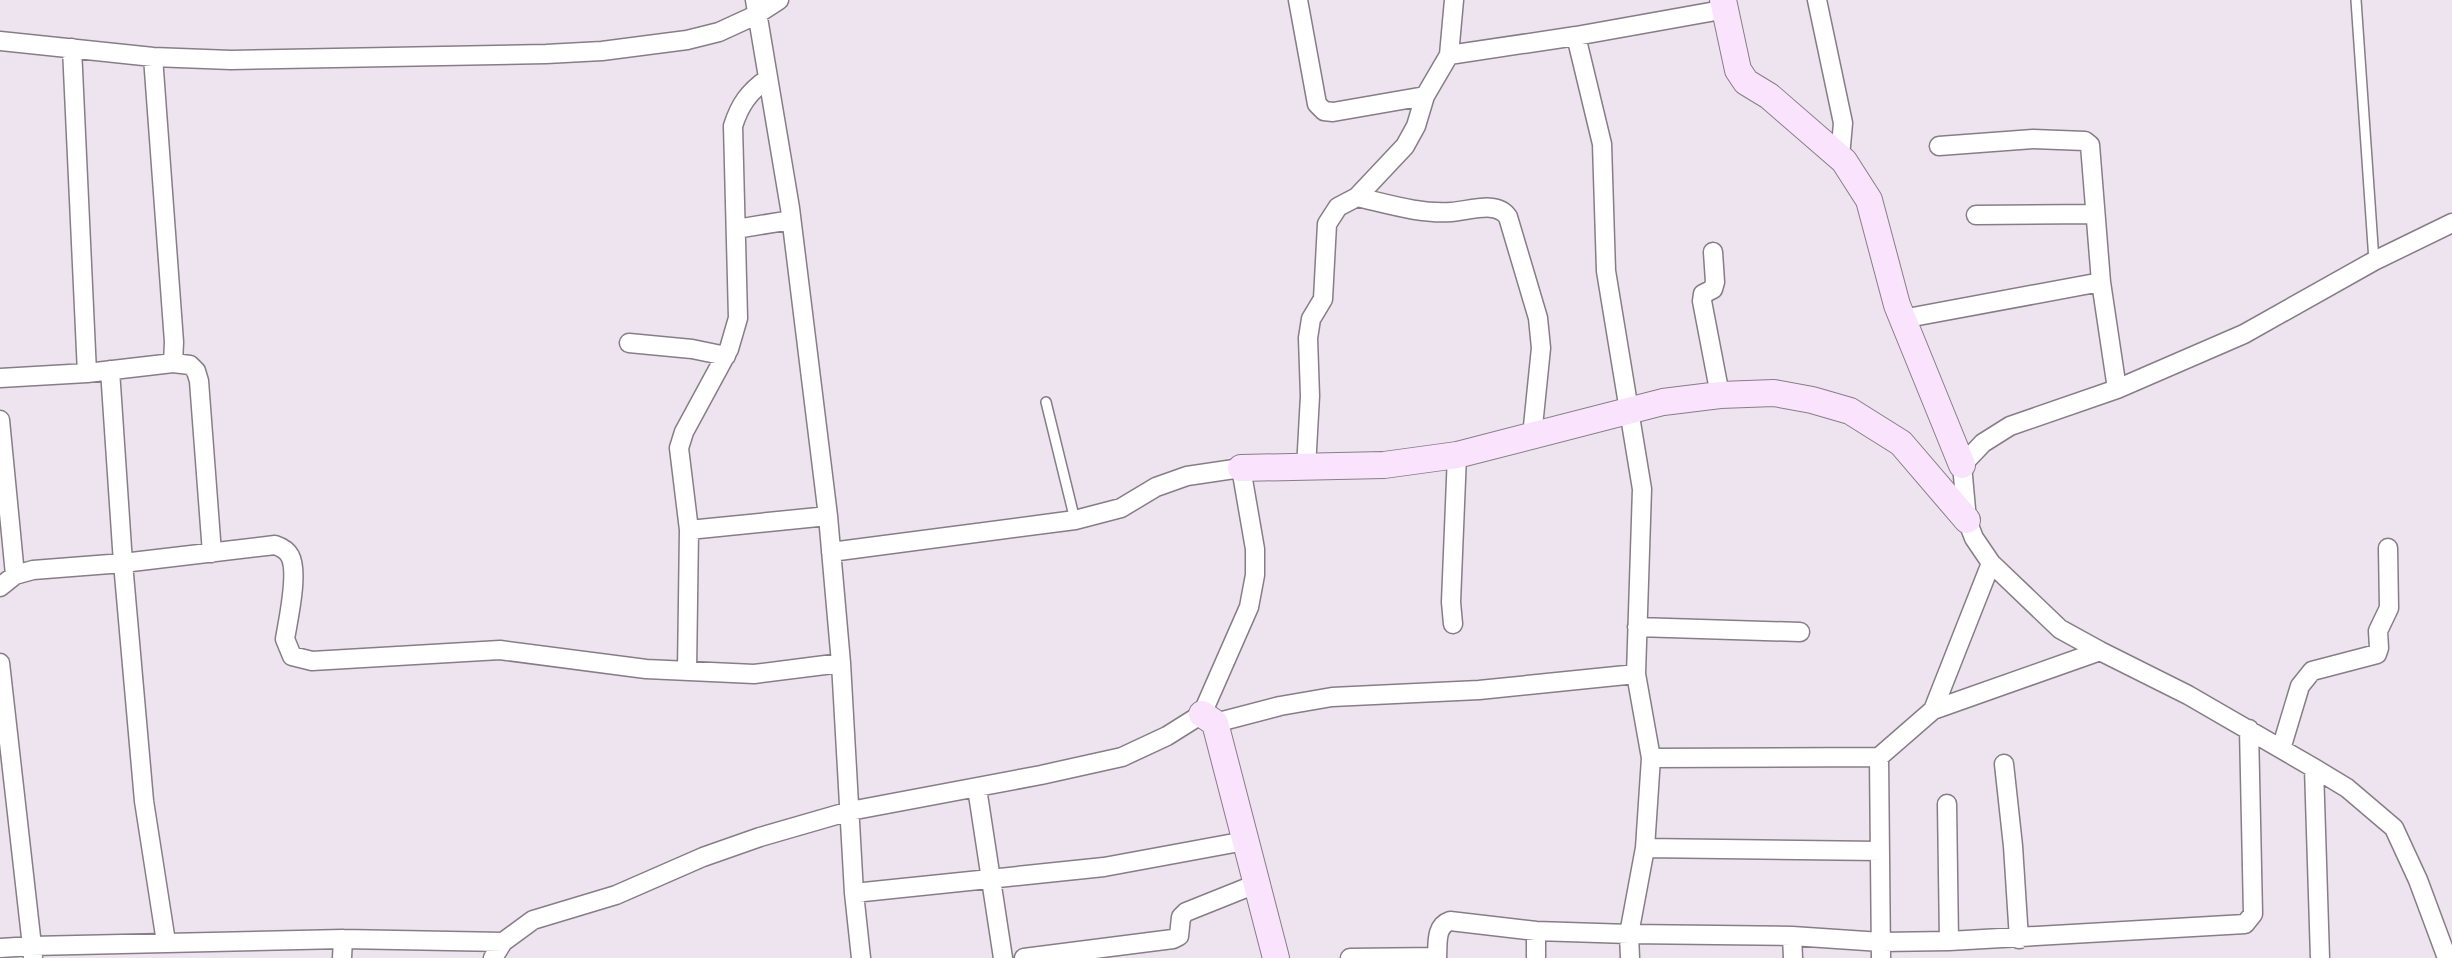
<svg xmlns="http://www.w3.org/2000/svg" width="2452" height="958" font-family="Overpass,sans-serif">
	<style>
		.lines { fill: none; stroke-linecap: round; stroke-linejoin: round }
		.lane-casing { stroke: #877d87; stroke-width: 12 }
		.street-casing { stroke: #877d87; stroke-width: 21 }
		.secondary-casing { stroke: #877d87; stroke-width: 28 }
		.lane { stroke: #fff; stroke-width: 9 }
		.street { stroke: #fff; stroke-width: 18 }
		.secondary { stroke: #fae3fc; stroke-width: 26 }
	</style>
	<rect width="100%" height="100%" fill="#eee4ef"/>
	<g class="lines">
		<defs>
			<path id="lane" d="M2356,0L2374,261
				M1046,402L1075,520"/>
			<path id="street" d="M755,0L790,208L828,516L841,663L854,893L861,958
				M1298,0L1317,104L1324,111L1333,112L1425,96
				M1817,0L1843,123L1840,157
				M1576,36L1602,144L1606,271L1642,489L1636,674L1651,758
				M0,41L153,57L231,60L546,54L602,51L687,40L719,32L756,15L779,0
				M72,48L87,373
				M1449,55L1576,36L1727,9
				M153,57L174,342L173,363
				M1939,146L2033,139L2085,141L2090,145L2101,282L2117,389
				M1357,197C1388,204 1419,214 1451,212C1469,211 1497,200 1508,217L1538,318L1541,348L1532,436
				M1976,215L2095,214
				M736,229L791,220
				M1713,252L1715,282L1713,289L1703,294L1702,301L1720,395
				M1902,319L2101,282
				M629,343L692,349L726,356
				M110,370L123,563L144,801L166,942
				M0,378L87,373L173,363L190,365L196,371L199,381L212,553
				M0,420L15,575
				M1306,468L1310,396L1308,338L1311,319L1323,299L1327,224L1338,207L1357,197L1405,146L1416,126L1425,96L1449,55L1454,0
				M689,530L828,516
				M0,587L15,575L33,570L123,563L275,545C281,547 287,550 290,556C299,573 288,620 285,639L292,656L312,661L500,650L646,669L754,674L841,663
				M1453,624L1451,602L1457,455
				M1637,627L1800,632
				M0,663L32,946L0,948
				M687,671L689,530L679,448L684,432L729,349L738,318L733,126C740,104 749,92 767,79
				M1933,710L1991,563
				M1215,723L1280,706L1332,697L1479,690L1636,674
				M2281,749L2300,686L2312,671L2377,654L2379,648L2378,631L2389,608L2388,548
				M2004,764L2013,846L2019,939
				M2314,768L2320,958
				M977,788L1003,958
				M1947,804L1949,941
				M1645,848L1879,851
				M854,893L1104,867L1245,841
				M1792,936L1629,934L1645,848L1651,758L1879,757
				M33,958L32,946L343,939L503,942
				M342,958L343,939
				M493,958L503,942L533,920L616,895L703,857L760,837L850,811L1041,775L1122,757L1167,736L1202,714L1249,607L1255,575V549L1241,468L1187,476L1156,487L1121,508L1075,520L831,552
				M1024,958L1173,939L1179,936L1181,917L1186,912L1256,884
				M1350,958L1437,957C1438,944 1435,926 1450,921L1536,931L1629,934L1630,958
				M1536,958V931
				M1793,958L1792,936L1881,942L1949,941L2245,924L2253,914L2249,729
				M1881,958L1879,757L1933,710L2100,651
				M2447,958L2418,880L2394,828L2347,788L2314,768L2188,695L2100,651L2060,629L1991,563L1974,538L1967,520L1962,465L1983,443L2010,426L2117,389L2244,334L2374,261L2452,223"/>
			<path id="secondary" d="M1723,0L1738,70L1746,82L1769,96L1844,161L1869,200L1897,305L1962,465
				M1241,468L1384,465L1457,455L1663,402L1720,395L1774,393L1812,400L1850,411L1901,443L1967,520
				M1202,714L1215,723L1276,958"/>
		</defs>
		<!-- lane casing -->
		<use href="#lane" class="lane-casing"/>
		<!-- street casing -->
		<use href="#street" class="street-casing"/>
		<!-- secondary casing -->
		<use href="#secondary" class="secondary-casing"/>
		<!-- lane -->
		<use href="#lane" class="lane"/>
		<!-- street -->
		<use href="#street" class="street"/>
		<!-- secondary -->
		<use href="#secondary" class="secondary"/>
	</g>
</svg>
